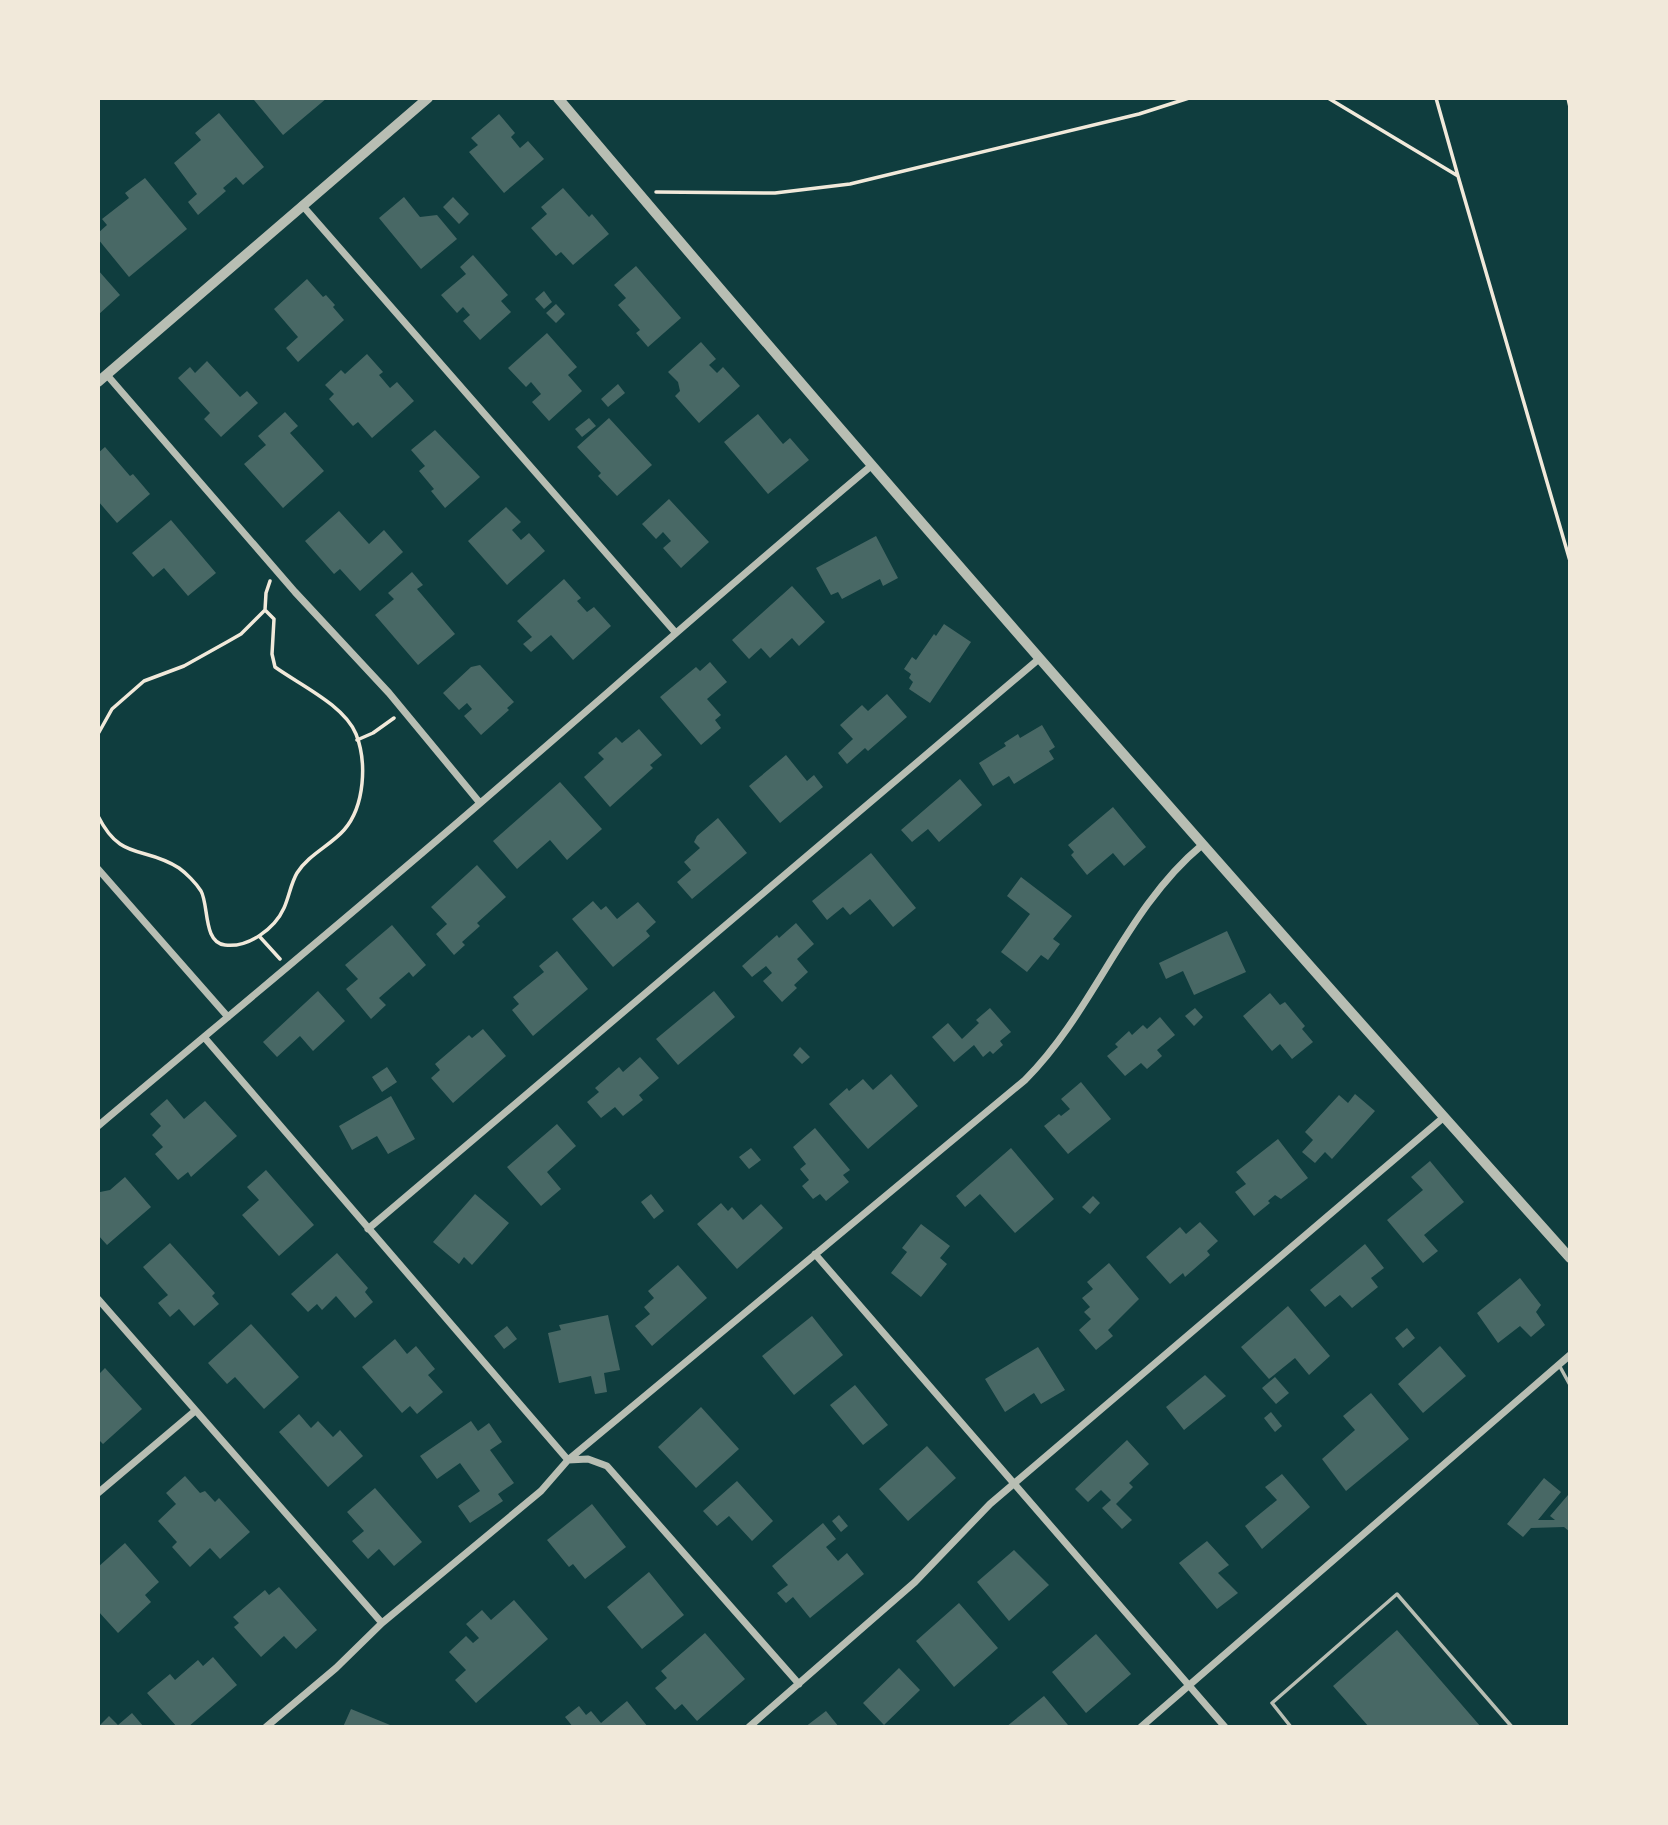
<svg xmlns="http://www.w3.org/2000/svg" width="1668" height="1825" font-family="'Public Sans',sans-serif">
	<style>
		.building { fill: #486865 }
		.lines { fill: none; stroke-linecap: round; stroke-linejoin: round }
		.path { stroke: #f1e9da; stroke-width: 3.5 }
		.service { stroke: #b8beb3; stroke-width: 3.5 }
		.minor { stroke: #b8beb3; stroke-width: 7 }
		.tertiary { stroke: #b8beb3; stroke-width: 10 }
	</style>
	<rect width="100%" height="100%" fill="#0f3d3e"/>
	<!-- building -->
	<path class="building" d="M257,98H327L283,135L254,100Z
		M219,113L264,167L243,185L236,177L223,188L226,191L198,215L188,202L197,194L174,163L201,140L195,133Z
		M499,114L515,133L511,137L520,148L528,141L544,159L504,193L469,152L478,145L471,138Z
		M145,178L187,229L129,277L98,239V233L107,225L102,219L129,198L125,193Z
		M563,188L589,217L592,214L609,234L573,265L561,252L556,256L531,228L547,214L541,207Z
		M404,197L420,217L437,215L457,239L421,269L379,218Z
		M453,197L469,214L459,224L443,207Z
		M473,255L508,295L501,301L511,312L480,340L463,321L470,315L463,307L457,313L441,295L466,274L460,267Z
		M636,266L681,318L648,347L636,333L640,330L618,305L626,298L614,285Z
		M98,270L120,295L98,315Z
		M307,279L323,297L326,295L335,305L333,307L344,320L298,362L286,348L298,337L274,309Z
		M544,291L552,302L544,309L535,299Z
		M556,304L565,314L556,323L546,313Z
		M547,333L577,367L568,375L582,391L549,421L532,402L541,394L531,382L526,387L508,368Z
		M701,342L716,359L709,365L717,373L723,367L740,386L699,423L675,396L680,391L678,382L668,372Z
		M367,354L383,372L379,375L390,388L397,382L414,401L372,438L358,422L353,426L329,399L334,394L325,385L341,370L345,374Z
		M207,361L240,397L247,391L258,403L221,437L204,419L210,413L178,378L190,367L195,373Z
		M618,384L625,393L608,407L601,399Z
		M285,412L298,426L290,433L324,471L283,508L244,464L266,445L258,436Z
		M758,414L783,444L790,438L809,460L768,494L724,442Z
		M589,418L596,426L582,437L575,429Z
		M609,418L652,465L617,496L598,476L601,473L577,447Z
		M435,430L480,477L445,508L431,491L434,489L419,471L425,466L411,450Z
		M105,447L130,476L133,474L150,494L117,523L98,501V453Z
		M669,499L709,542L681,568L663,548L671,541L663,532L656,539L642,524Z
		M506,507L521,522L512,530L521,540L529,533L545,551L507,585L468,541Z
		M339,511L369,544L384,530L403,552L360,591L340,569L334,574L305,541Z
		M171,520L216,573L188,596L164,568L153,577L132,553Z
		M876,536L898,578L883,586L880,579L842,599L838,592L831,595L816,568Z
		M412,572L423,585L417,589L455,634L418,665L375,615L394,599L388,593Z
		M564,579L581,598L577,601L587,612L594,607L611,626L573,660L551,635L531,652L523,644L532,637L517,621Z
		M792,586L825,622L799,646L792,638L770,658L761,648L749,659L732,640Z
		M944,624L971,642L930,703L909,689L913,682L909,678L911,674L904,669L912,657L916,660L934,634L936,636Z
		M710,662L727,682L707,699L721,715L715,720L721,728L701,745L660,697L696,667L700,671Z
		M480,665L514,702L507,708L509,710L481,735L464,716L472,709L467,703L459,710L443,693L471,667Z
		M887,694L907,717L868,751L865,748L847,764L838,753L853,739L840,725L862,705L868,711Z
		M1042,725L1055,747L1049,751L1054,759L1014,784L1009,776L993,786L979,763L1006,746L1004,743L1018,734L1020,738Z
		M639,729L662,755L650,765L653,768L610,807L584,777L604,759L598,753L616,737L622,743Z
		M786,755L807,781L814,775L823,787L780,823L749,786Z
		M960,779L982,805L939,842L928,829L912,842L901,830Z
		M560,782L602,829L567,860L550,840L517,869L493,841Z
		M1113,807L1146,847L1124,866L1113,853L1087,875L1071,855L1074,852L1068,845Z
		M718,818L747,853L692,899L677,882L691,870L684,862L700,848L694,842L697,836Z
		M871,853L916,908L893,927L870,899L850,915L843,907L827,920L812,901Z
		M477,865L506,897L477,923L480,926L462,942L465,945L454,955L436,934L447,924L431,907Z
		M1021,877L1072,916L1053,939L1060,944L1048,960L1041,955L1027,972L1001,952L1030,914L1007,896Z
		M593,901L601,910L606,906L617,919L638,902L656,922L646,931L650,936L613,967L572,919Z
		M796,923L814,944L797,959L808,972L794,985L797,988L782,1002L763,981L772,973L766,966L752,977L742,966L777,935L779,938Z
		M392,925L426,965L413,977L409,972L379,998L386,1005L371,1019L346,989L358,979L345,965Z
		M1227,931L1246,972L1194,995L1183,971L1166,979L1159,963Z
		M557,951L588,989L533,1036L512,1010L519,1004L513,997L544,972L539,966Z
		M318,991L345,1021L313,1051L300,1036L277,1057L263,1042Z
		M714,991L735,1017L678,1065L656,1039Z
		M1270,993L1280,1005L1285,1002L1305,1026L1302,1029L1313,1042L1292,1059L1280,1044L1272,1051L1243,1016Z
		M990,1008L1011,1032L1000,1041L1003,1045L993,1054L990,1051L983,1057L974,1045L954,1062L932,1037L948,1023L962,1039L979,1023L976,1020Z
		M1195,1008L1203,1017L1194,1026L1185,1016Z
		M1160,1017L1175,1035L1157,1050L1162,1056L1147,1069L1141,1063L1125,1076L1107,1056L1118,1047L1115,1044L1129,1031L1132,1035L1143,1025L1147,1029Z
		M483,1029L506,1056L453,1103L431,1078L440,1070L435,1064L469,1035L472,1038Z
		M800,1047L810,1057L802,1064L793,1055Z
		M640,1057L659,1078L639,1095L643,1100L623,1116L615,1107L601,1118L587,1102L599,1092L595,1088L619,1067L623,1072Z
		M387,1067L397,1082L382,1092L372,1077Z
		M891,1074L918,1106L868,1149L829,1104L847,1088L849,1091L863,1079L873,1090Z
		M1081,1082L1111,1119L1068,1154L1044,1126L1059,1114L1061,1116L1070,1109L1061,1099Z
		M1355,1094L1375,1111L1332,1159L1325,1152L1315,1163L1302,1152L1313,1140L1305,1132L1339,1095L1348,1103Z
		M391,1096L415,1139L388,1154L377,1136L352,1150L339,1126Z
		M167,1099L184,1119L205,1101L237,1136L191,1177L188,1172L178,1180L155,1154L163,1147L152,1135L161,1126L150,1114Z
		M557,1124L576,1146L547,1172L561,1189L541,1206L507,1167Z
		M815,1128L850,1170L843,1175L849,1182L826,1201L820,1194L813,1199L802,1186L809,1180L800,1169L806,1164L793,1147Z
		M1278,1139L1308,1178L1281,1199L1275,1195L1268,1201L1270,1203L1254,1216L1235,1192L1246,1184L1236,1172Z
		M751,1148L761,1160L749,1169L739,1157Z
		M1011,1148L1054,1199L1015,1233L980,1194L965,1207L956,1196Z
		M1430,1161L1464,1202L1424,1235L1438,1251L1423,1263L1387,1220L1423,1190L1411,1177Z
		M266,1170L314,1225L279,1256L242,1215L259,1200L247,1187Z
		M125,1177L151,1207L107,1245L98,1235V1189L100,1192L110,1190Z
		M475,1194L509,1223L472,1265L464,1257L459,1264L433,1242Z
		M651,1194L664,1211L654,1219L641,1202Z
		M1093,1196L1100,1203L1090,1214L1082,1207Z
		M721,1203L728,1211L732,1207L743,1220L761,1204L783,1228L737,1269L697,1224Z
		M1200,1222L1218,1241L1207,1251L1210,1255L1185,1277L1183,1273L1170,1284L1146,1257L1180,1227L1186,1234Z
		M921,1224L950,1246L940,1258L947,1264L921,1297L891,1273L907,1252L902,1248Z
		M170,1243L215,1293L212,1296L219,1304L194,1326L179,1309L170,1317L158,1303L168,1295L143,1267Z
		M1365,1244L1384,1268L1371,1278L1378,1287L1352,1308L1340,1295L1325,1307L1310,1290Z
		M337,1253L368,1288L365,1292L373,1302L355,1318L336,1296L322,1310L317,1304L308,1312L291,1294Z
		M1109,1263L1139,1299L1108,1330L1113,1336L1096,1350L1079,1330L1091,1319L1084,1312L1090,1307L1082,1298L1093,1289L1087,1282Z
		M678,1265L707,1298L652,1346L635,1326L650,1314L644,1307L654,1298L648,1291Z
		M1520,1278L1541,1305L1536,1312L1545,1325L1531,1337L1520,1326L1498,1343L1477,1313Z
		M1288,1306L1330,1356L1309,1375L1295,1358L1269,1379L1241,1347Z
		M608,1315L620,1370L604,1373L607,1392L595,1394L591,1376L559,1383L548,1333L561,1330L559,1325Z
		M812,1316L843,1355L794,1395L762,1356Z
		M251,1324L299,1377L264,1409L235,1377L227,1384L208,1363Z
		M507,1326L517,1339L504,1349L494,1336Z
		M1407,1328L1415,1338L1403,1348L1395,1338Z
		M395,1339L407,1354L416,1346L435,1369L428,1375L443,1392L417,1414L410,1406L402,1413L362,1367Z
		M1440,1346L1466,1376L1423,1413L1398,1384Z
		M1038,1347L1065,1390L1041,1404L1034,1393L1005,1412L985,1379Z
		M105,1368L142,1409L103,1444L98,1439V1375Z
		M1205,1375L1226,1396L1184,1430L1166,1407Z
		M1275,1377L1289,1393L1276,1404L1262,1388Z
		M855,1385L888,1425L863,1445L830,1405Z
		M1371,1393L1409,1439L1346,1491L1322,1459L1355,1430L1343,1416Z
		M701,1407L739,1449L696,1488L658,1447Z
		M1271,1412L1282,1426L1275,1432L1264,1418Z
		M299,1414L311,1428L318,1421L333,1437L340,1430L363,1456L328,1487L279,1432Z
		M471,1421L478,1431L489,1423L502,1442L490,1450L514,1483L498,1494L503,1501L470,1523L458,1506L480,1491L460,1463L437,1479L420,1456Z
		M1127,1440L1149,1464L1129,1483L1133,1487L1116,1504L1132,1520L1122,1529L1102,1508L1111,1500L1101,1490L1088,1502L1075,1489Z
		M927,1446L956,1478L908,1521L879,1489Z
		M1282,1474L1310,1507L1262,1549L1245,1526L1277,1500L1265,1487Z
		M185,1476L200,1493L205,1491L215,1502L219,1498L250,1532L220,1559L210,1548L190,1567L172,1547L177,1542L158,1521L176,1504L166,1493Z
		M1544,1478L1561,1492L1538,1520H1555L1550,1516L1568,1495L1570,1497V1532L1564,1527L1531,1528L1523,1537L1507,1524Z
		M737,1481L773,1521L752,1541L729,1516L717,1526L703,1511Z
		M375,1488L422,1542L394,1566L379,1549L368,1559L352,1541L364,1531L347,1512Z
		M592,1504L626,1547L585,1579L573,1564L569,1567L547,1540Z
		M839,1515L848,1526L841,1532L832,1521Z
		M823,1523L836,1539L826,1547L838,1561L847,1553L864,1574L810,1618L793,1597L786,1603L777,1593L788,1585L772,1566Z
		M1207,1541L1229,1565L1218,1573L1238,1593L1217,1609L1179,1563Z
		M125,1543L159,1582L145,1595L151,1602L118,1633L98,1611V1567Z
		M1014,1550L1049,1585L1009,1621L977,1582Z
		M649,1572L684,1615L642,1649L607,1607Z
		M279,1587L317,1630L296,1649L284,1636L261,1657L234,1627L239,1623L233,1617L265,1590L269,1595Z
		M514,1600L548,1639L476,1703L455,1680L466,1670L449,1652L466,1636L473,1643L479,1638L466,1624L482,1610L491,1620Z
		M959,1603L998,1648L954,1687L916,1641Z
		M1397,1630L1481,1727H1369L1333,1686Z
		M705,1633L745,1679L697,1721L682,1704L675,1710L655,1688L667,1678L661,1671Z
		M1096,1634L1131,1674L1086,1713L1052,1672Z
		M213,1657L237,1685L188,1727H177L147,1693L170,1674L175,1680L198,1660L203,1666Z
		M899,1668L920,1690L884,1725L863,1703Z
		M1044,1696L1068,1725L1065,1727H1006Z
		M627,1701L648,1727H573L565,1717L579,1706L586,1715L591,1711L601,1723Z
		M351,1709L395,1727H343Z
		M826,1711L839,1727H805Z
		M132,1713L144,1727H98L109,1716L118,1725Z"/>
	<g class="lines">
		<!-- path -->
		<path class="path" d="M1328,98L1458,176L1436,98
			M1568,98L1570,107
			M1458,176L1570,561
			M656,192L775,193L850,184L1139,114L1189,98
			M265,610L266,593L270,581
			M98,734L112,709L144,681L184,666L227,642L241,634L265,610L274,619L272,654L275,667C300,685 344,705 356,734C367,762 365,806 344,830C331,845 308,855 297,873C291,883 289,897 284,908C275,928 249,948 225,945C203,943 209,905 201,891C196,883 186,873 179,868C143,845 121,862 98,816
			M357,740L373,733L394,718
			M260,937L280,959"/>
		<!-- service -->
		<path class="service" d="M1559,1365L1570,1385
			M1291,1727L1272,1703L1397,1594L1512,1727"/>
		<!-- minor -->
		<path class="minor" d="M302,205L675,632
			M107,375L295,592L389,693L480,803
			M98,869L228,1017
			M204,1037L568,1460
			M98,1126C225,1019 353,913 478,805C609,692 739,577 871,466
			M368,1229L1040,658
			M815,1254L1225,1727
			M98,1299L382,1623
			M568,1460L588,1459L607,1466L799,1684
			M98,1493L195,1411
			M266,1727L336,1668L382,1623L541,1491L568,1460L1025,1080C1095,1010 1125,909 1202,845
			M749,1727L915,1582L990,1504L1444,1117
			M1141,1727L1570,1355"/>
		<!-- tertiary -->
		<path class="tertiary" d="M558,98C889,490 1228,876 1570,1258
			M98,382L428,98"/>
	</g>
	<!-- border -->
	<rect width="1668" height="1825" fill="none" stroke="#f1e9da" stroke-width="200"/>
</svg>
